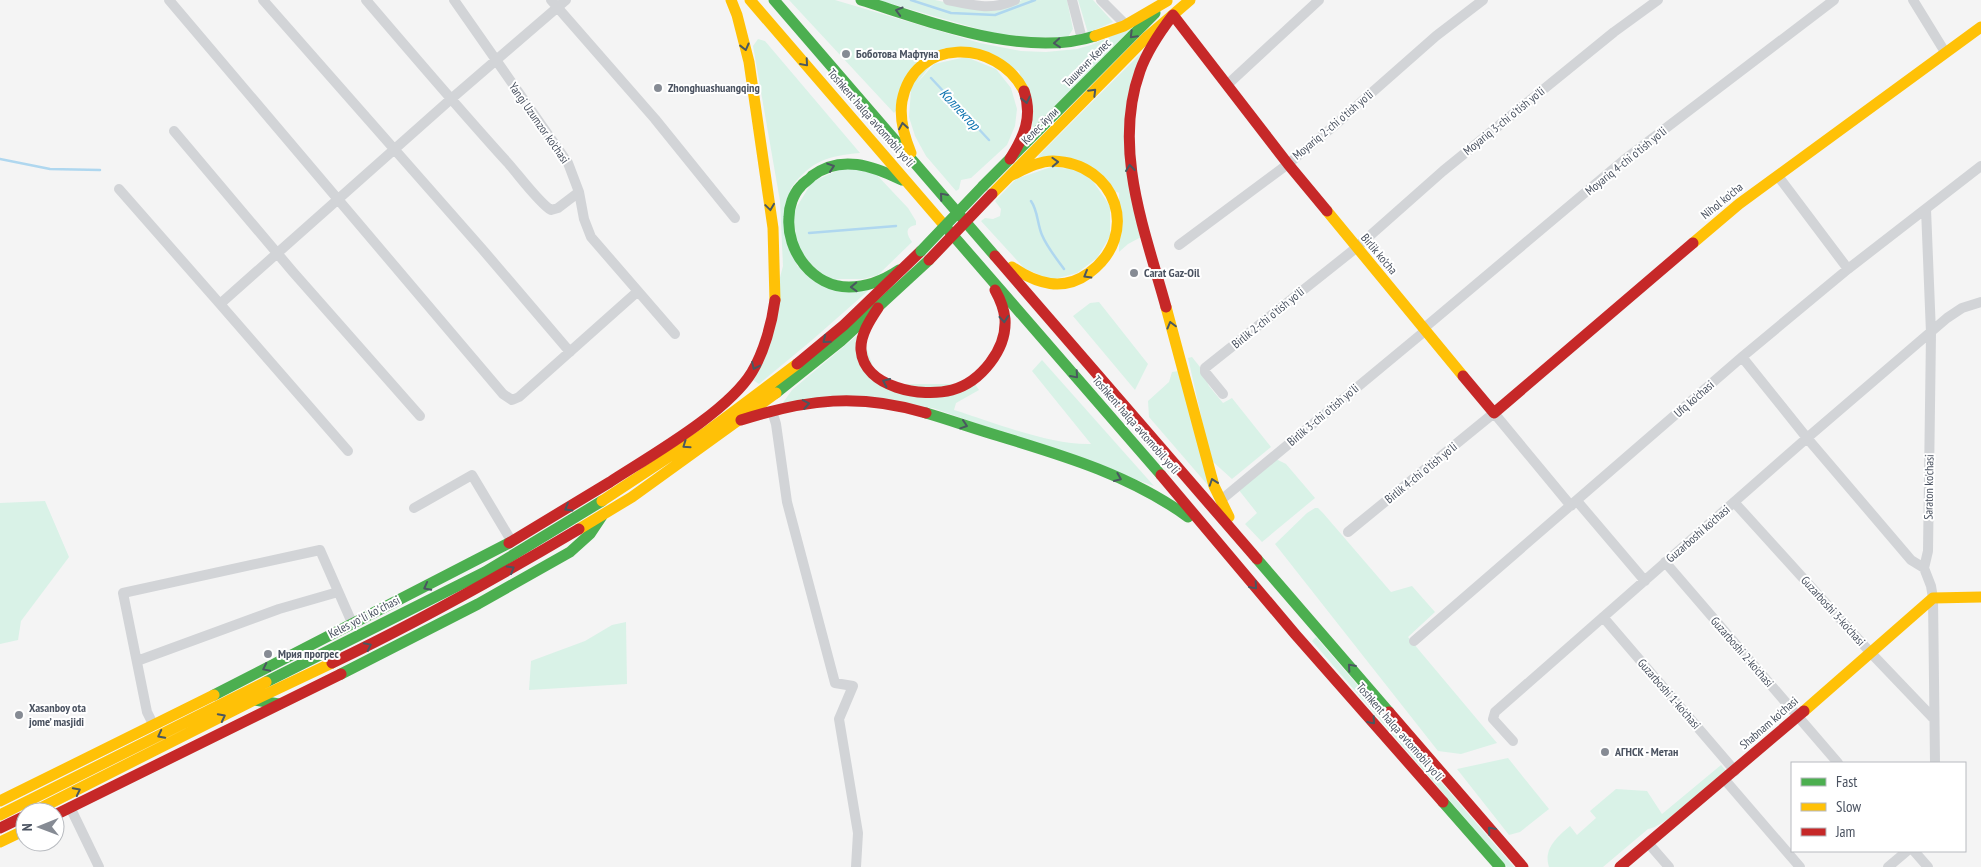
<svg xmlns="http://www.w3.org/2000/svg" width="1981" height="867" font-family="'PT Sans Narrow',sans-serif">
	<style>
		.green { fill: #d9f2e7 }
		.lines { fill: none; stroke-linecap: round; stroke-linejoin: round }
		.stream { stroke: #afd7ef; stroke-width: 2.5 }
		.street { stroke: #d2d4d7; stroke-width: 10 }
		.fast { stroke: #4caf50; stroke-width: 11 }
		.slow { stroke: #ffc107; stroke-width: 11 }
		.jam { stroke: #c62828; stroke-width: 11 }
		.fast-bridge { stroke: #4caf50; stroke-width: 11 }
		.jam-bridge { stroke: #c62828; stroke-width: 11 }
		.oneway { stroke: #4a575f }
		.poi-dot { fill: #868b94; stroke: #fff; stroke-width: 2 }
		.labels { text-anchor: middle; stroke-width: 4; stroke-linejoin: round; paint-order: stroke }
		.poi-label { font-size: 12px; font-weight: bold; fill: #4a5260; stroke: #fff; text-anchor: start }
		.street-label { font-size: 12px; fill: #4a5260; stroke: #fff }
		.water-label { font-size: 14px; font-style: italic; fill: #0d74b0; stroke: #fff }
	</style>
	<rect width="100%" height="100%" fill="#f4f4f4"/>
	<!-- green -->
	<path class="green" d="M789,0H835L980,43L1021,51L1046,52L1077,49L1091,45L1134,26L1033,128L1019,71L944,48L894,113Z
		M878,0H935L986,11L999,10L1022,0H1067L1073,29L1068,37L1010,38Z
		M1078,0H1093L1113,22L1088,33Z
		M758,39L765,41L860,153C827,156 811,161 791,188L797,266L869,290L811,341L759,384L753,380L783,266L780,201L753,46Z
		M1144,50L1130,89L1143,236L1128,244L1119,252V193L1038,156Z
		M966,57L996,69L1011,88L1017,109L1015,126L1007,145L971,178L961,180L959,189L956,191L926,156L915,136L909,117L911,90L934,64Z
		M1054,166L1088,174L1110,206V236L1097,258L1077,273L1051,280L1024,268L981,221L985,218L993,219L1000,216L1001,209L995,201L1016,179Z
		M845,167L875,173L908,208L916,221V225C905,227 906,234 912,242L878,275L863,279H826L798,251L793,213L812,182Z
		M1099,302L1148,364L1135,390L1073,316L1090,303Z
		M861,332L879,384H975L979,390L956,403L954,410C996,423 1049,445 1091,444L1032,371L1042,360L1154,486L933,408L782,404L792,390Z
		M1192,357L1200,367L1209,386L1223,403L1232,398L1271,447L1232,479L1211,460L1188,358Z
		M1179,371L1212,490L1149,417L1148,401L1169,382L1172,372Z
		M1276,459L1286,464L1315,498L1262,542L1245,524L1257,513L1238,489Z
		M45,501L69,557L21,621L18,640L0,644V503Z
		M1315,508H1318L1323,513L1391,592L1412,586L1435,612L1408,637L1497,743L1461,754L1438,751L1275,544L1307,513Z
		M626,622L627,684L529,690L531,661L585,641L612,625Z
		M1316,637L1514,867H1507L1312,641Z
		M1508,758L1549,809L1520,832L1509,835L1457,769Z
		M1721,765L1726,771C1713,782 1662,829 1648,829L1603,867H1549C1543,849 1557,837 1570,826L1577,835L1596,818L1590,811L1616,789L1647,791L1662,814Z"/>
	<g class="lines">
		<!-- stream -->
		<path class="stream" d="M911,0L951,13L995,15L1035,0
			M931,78L989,140
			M0,159L50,169L100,170
			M1031,201C1038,211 1037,223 1042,235C1047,247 1056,258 1064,269
			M809,233L896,226"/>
		<!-- street -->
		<path class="street" d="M169,0L503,394L512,400L519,397L637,292
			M263,0L483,250L570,352
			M366,0C413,55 459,109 507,162C518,174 539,203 551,210L558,208L579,192
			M454,0L568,163L579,192L584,219L591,237L675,334
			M551,0L655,119L735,218
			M948,0C971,5 992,11 1015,0
			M1072,0L1082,39
			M1101,0L1126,25
			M1913,0L1945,52
			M1227,85L1319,0
			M174,131L293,272L420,416
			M1778,176L1848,269
			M119,189L220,304
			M1926,209L1931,333L1928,551L1924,568L1931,586L1933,598L1935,763
			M1179,245L1288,164L1335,125L1436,36L1483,0
			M1423,329L1624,160L1834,0
			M1742,357L1807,438L1911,560L1924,568
			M1223,394L1205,372V368L1356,248L1443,171L1614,32L1658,0
			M772,411L776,424L787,502L835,683L853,686L839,719L858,833L856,867
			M348,451L220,304L451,99L566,0
			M1221,500L1425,331
			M1577,501L1645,581
			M1734,502L1870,652L1934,719
			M414,508L472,475L512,542
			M1348,532L1494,413L1571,506
			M1665,562L1838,763
			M1603,617L1735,771
			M1414,641L1742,357L1848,269L1981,166
			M137,661L279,609L338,592
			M153,724L147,712L123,593L320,550L353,625
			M1513,741L1493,719L1495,712L1807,438L1947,318L1962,308L1981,302
			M1725,780L1800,867
			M70,807L99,867
			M1649,844L1669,867
			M1914,851L1928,867
			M1888,867L1907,851"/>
		<!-- fast -->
		<path class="fast" d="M774,0L995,256
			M861,0C929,21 1024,59 1095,36
			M983,186L1155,13
			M944,225L1161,475
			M899,270C884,280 868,287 849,287C813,287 786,251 789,217C789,207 793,194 801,186C804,182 809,180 812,176C841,154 873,166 902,180
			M776,393L841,341L929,260
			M926,413C950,420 975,429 999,436C1065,456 1132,476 1188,517
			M1257,559L1389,712
			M341,674L478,604L570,552L590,534L602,516
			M266,682L485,572L602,501
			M214,695L509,543
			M254,700L279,704
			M1443,802L1500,867"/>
		<!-- slow -->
		<path class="slow" d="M731,0L737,15L749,62L773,228L775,300
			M750,0L944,225
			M1095,36L1124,26L1167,1
			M911,153C904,136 899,119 902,101C914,37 997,38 1024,91
			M1010,176C1023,170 1038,161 1053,161C1117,163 1141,235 1089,273C1063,292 1037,284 1012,267
			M992,194L1146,38L1190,0
			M1327,211L1463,376
			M1693,243L1739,204L1981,27
			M1166,307L1214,486L1229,517
			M602,501L708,431L797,364
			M579,529L632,497L776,393
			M1804,711L1933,598L1981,597
			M0,801L214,695
			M33,812L254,700L332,663
			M0,815L266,682
			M0,842L25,830"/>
		<!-- jam -->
		<path class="jam" d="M1173,15L1288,164L1327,211
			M1010,159C1024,137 1033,117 1024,91
			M995,256L1257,559
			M1166,307C1145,231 1112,149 1140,71C1147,51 1160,32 1173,15
			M878,308C870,320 860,335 861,350C864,388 922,398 952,390C981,382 1007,349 1005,319C1004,308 1000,299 995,290
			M797,364L844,325L921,251
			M1463,376L1494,413L1693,243
			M741,420C807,399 859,393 926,413
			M1161,475L1295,634L1443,802
			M610,482C650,456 728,412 752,372C764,352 772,323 775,300
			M509,543L610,482
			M332,663C416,623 498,577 579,529
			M1389,712L1523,867
			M55,815L341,674
			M0,828L25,816
			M1620,867L1804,711"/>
		<!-- fast-bridge -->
		<path class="fast-bridge" d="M921,251L983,186"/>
		<!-- jam-bridge -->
		<path class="jam-bridge" d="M929,260L992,194"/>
	</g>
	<!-- one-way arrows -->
	<defs><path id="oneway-chevron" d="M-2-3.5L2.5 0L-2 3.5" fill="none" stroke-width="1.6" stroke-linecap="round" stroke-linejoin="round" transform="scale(1.25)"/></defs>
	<g class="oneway">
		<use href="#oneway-chevron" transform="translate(899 11) rotate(-164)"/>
		<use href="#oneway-chevron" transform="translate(1133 35) rotate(135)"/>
		<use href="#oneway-chevron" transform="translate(1057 43) rotate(175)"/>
		<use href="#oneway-chevron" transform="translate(745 47) rotate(76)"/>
		<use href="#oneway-chevron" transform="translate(805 63) rotate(49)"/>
		<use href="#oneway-chevron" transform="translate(1093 92) rotate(-45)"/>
		<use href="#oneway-chevron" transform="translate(1026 100) rotate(77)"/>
		<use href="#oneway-chevron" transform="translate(903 126) rotate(-99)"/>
		<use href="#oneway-chevron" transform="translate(1055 162) rotate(-2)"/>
		<use href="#oneway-chevron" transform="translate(831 167) rotate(-18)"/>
		<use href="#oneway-chevron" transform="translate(1130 168) rotate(-97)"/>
		<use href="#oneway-chevron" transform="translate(943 196) rotate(-131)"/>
		<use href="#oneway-chevron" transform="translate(770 207) rotate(82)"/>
		<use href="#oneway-chevron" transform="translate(1087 275) rotate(150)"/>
		<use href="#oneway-chevron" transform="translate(854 287) rotate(178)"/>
		<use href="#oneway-chevron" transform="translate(1004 319) rotate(85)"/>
		<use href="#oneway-chevron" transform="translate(1171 325) rotate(-105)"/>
		<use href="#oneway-chevron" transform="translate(826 340) rotate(141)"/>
		<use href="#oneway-chevron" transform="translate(755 366) rotate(115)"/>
		<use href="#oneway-chevron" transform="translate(1075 375) rotate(49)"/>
		<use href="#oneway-chevron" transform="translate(886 382) rotate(-155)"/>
		<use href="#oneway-chevron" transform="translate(806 404) rotate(-10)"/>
		<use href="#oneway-chevron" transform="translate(964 425) rotate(18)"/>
		<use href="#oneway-chevron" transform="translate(686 445) rotate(145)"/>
		<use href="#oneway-chevron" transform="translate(1118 478) rotate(23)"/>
		<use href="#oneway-chevron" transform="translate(1213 482) rotate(-109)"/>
		<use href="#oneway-chevron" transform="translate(568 508) rotate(149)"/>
		<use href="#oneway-chevron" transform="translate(511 569) rotate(-30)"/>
		<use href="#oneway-chevron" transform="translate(1254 586) rotate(49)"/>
		<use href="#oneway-chevron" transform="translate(427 587) rotate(152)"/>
		<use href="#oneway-chevron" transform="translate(368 646) rotate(-26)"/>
		<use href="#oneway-chevron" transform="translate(1351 667) rotate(-131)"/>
		<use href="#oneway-chevron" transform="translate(266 668) rotate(154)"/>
		<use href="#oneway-chevron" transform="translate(222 717) rotate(-27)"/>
		<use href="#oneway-chevron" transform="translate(1372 721) rotate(49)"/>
		<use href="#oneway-chevron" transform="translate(161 735) rotate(153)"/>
		<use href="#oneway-chevron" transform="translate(77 791) rotate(-27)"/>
		<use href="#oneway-chevron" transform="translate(1491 830) rotate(-131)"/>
	</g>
	<!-- markers -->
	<g class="poi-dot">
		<circle cx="846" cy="54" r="5"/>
		<circle cx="658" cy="88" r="5"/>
		<circle cx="1134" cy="273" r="5"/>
		<circle cx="268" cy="654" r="5"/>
		<circle cx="19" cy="715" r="5"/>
		<circle cx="1605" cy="752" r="5"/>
	</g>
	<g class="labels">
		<!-- poi labels -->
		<g class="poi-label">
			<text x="856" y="58">Боботова Мафтуна</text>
			<text x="668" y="92">Zhonghuashuangqing</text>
			<text x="1144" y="277">Carat Gaz-Oil</text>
			<text x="278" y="658">Мрия прогрес</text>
			<text x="29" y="712">Xasanboy ota<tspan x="29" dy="14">jome’ masjidi</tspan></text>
			<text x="1615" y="756">АГНСК - Метан</text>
		</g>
		<!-- street labels -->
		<g class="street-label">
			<text transform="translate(1087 63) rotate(-45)" y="4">Ташкент-Келес</text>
			<text transform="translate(871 118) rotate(49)" y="4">Toshkent halqa avtomobil yo'li</text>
			<text transform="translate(1504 121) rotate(-39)" y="4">Moyariq 3-chi o'tish yo'li</text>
			<text transform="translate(539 123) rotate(55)" y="4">Yangi Uzumzor ko'chasi</text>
			<text transform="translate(1333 125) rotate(-40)" y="4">Moyariq 2-chi o'tish yo'li</text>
			<text transform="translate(1040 126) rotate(-45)" y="4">Келес йули</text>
			<text transform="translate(1626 161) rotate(-39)" y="4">Moyariq 4-chi o'tish yo'li</text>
			<text transform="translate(1722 201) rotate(-39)" y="4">Nihol ko'cha</text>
			<text transform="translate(1379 254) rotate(50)" y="4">Birlik ko'cha</text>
			<text transform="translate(1268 318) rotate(-39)" y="4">Birlik 2-chi o'tish yo'li</text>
			<text transform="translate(1694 399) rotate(-41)" y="4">Ufq ko'chasi</text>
			<text transform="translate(1323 415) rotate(-40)" y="4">Birlik 3-chi o'tish yo'li</text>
			<text transform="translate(1136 425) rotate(49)" y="4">Toshkent halqa avtomobil yo'li</text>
			<text transform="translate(1421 473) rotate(-39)" y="4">Birlik 4-chi o'tish yo'li</text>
			<text transform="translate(1929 487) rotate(-89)" y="4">Saraton ko'chasi</text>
			<text transform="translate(1698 534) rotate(-41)" y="4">Guzarboshi ko'chasi</text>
			<text transform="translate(1833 611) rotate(48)" y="4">Guzarboshi 3-ko'chasi</text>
			<text transform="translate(364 617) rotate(-27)" y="4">Keles yoʻli koʻchasi</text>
			<text transform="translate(1742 652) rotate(49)" y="4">Guzarboshi 2-ko'chasi</text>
			<text transform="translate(1669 694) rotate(49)" y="4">Guzarboshi 1-ko'chasi</text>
			<text transform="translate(1769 723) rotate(-41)" y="4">Shabnam ko'chasi</text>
			<text transform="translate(1400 732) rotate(49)" y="4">Toshkent halqa avtomobil yo'li</text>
		</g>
		<!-- water labels -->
		<g class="water-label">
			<text transform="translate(960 109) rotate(47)" y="5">Коллектор</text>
		</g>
	</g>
	<!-- legend -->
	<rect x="1791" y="762" width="175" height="90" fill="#ffffff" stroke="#b7babf"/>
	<rect x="1801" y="778" width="25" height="8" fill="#4caf50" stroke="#b7babf"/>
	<text x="1836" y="787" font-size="15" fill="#4a5260">Fast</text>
	<rect x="1801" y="803" width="25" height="8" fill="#ffc107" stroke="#b7babf"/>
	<text x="1836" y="812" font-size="15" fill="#4a5260">Slow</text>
	<rect x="1801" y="828" width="25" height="8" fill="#c62828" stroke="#b7babf"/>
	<text x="1836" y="837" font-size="15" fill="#4a5260">Jam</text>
	<!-- north arrow -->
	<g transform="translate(40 827) rotate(269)"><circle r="24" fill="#ffffff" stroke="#b7babf"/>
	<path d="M0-4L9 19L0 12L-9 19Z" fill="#868b94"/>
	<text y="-8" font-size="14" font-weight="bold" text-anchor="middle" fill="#4a5260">N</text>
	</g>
</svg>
